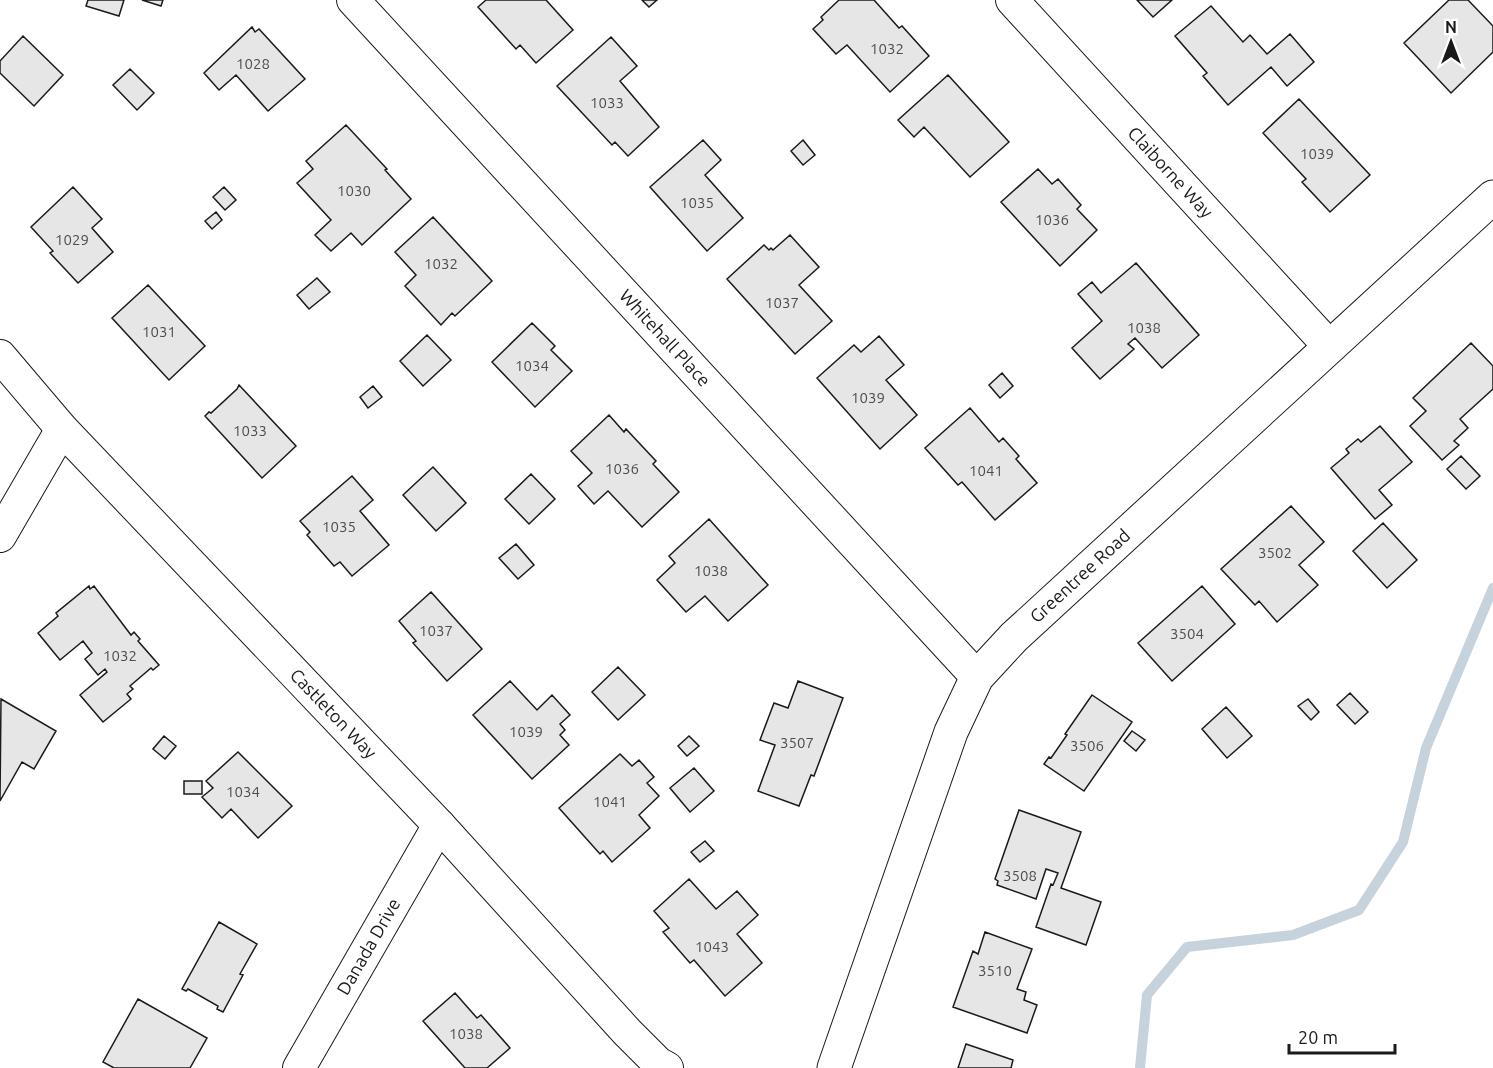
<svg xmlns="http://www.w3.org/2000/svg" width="1493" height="1068" font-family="Ubuntu,sans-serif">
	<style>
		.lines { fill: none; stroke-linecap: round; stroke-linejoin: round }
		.stream { stroke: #c6d2dc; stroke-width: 10 }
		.building { fill: #e6e6e6; stroke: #1a1a1a; stroke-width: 1.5 }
		.street-casing { stroke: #1a1a1a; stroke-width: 34 }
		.secondary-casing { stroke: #1a1a1a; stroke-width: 35 }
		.street { stroke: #fff; stroke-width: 32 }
		.secondary { stroke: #fff; stroke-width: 33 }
		.labels { text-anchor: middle; stroke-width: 4.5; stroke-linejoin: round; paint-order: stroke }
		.number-label { font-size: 15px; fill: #4d4d4d }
		.street-label { font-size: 18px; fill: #1a1a1a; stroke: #fff }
	</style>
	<rect width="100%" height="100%" fill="#fff"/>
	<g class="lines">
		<!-- stream -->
		<path class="stream" d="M1140,1068L1147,995L1187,947L1293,935L1359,910L1403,842L1426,748L1493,588"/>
	</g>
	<!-- building -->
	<path class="building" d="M88,0H124L119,16L86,6Z
		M142,0H163L161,6Z
		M486,0H546L573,30L536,63L520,45L516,49L478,7Z
		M642,0H657L649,7Z
		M839,0H874L899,28L902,26L929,56L890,92L847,45L836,54L813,29L823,20L821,17Z
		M1137,0H1172L1153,17Z
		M1449,0H1468L1493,26V52L1451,93L1404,43Z
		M1211,6L1243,42L1250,35L1267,54L1290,34L1314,62L1287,86L1271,67L1228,105L1203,76L1207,73L1175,36Z
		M252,27L255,32L259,29L305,79L268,111L236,75L219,90L204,73Z
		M23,36L63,75L34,106L0,73V61Z
		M611,37L637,66L620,81L659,127L628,156L615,142L612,145L557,86Z
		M130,69L154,93L137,110L113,85Z
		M948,75L1009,142L970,177L924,127L914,137L898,120Z
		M1299,99L1370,175L1330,212L1302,182L1306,179L1263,133Z
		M346,125L387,169L385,170L411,199L362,245L351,233L331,251L315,235L331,220L297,183L313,169L306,161Z
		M703,140L721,160L705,175L743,218L707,251L650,187Z
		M803,140L815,155L803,165L791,151Z
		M1038,169L1052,184L1058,179L1081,205L1077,209L1097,230L1060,266L1001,202Z
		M73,187L102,219L92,228L113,252L78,283L50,253L53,251L31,227Z
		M224,187L236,200L225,210L213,197Z
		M216,212L222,220L212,229L205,221Z
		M433,217L492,281L455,316L452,313L441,325L405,286L416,275L395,252Z
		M790,235L819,267L799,285L832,321L795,354L727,279L764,245L769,250L771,248L773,250Z
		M1136,263L1199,335L1162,368L1135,338L1128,344L1134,349L1100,379L1072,348L1102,321L1078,294L1092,282L1101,293Z
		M317,278L330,292L309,309L297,295Z
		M148,285L205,346L169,380L112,318Z
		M532,323L555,346L551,350L572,371L535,407L492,362Z
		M427,335L451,360L423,386L400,361Z
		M879,336L904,365L886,380L917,415L880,449L817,378L854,345L861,352Z
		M1471,343L1493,366V389L1460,419L1468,428L1454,441L1459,445L1442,460L1410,426L1426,411L1413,398Z
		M1002,373L1013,386L1000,398L989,385Z
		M239,385L296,446L262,478L205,416L209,412L211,413L237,389Z
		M373,386L382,397L368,408L360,397Z
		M970,408L999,442L1003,438L1019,456L1016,459L1037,483L995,520L962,482L958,485L925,448Z
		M609,415L624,432L626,429L656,461L653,464L679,492L642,527L608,491L594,504L578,486L592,473L571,451Z
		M1380,426L1412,462L1379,490L1392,505L1375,519L1331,468L1349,453L1346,449L1358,439L1361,442Z
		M1461,456L1480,476L1466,489L1447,469Z
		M433,467L466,503L436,531L403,495Z
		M531,474L555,499L529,524L505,499Z
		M352,476L373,500L360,511L389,545L352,576L340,562L334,566L307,535L310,532L300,521Z
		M1291,506L1324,542L1299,565L1318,585L1277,622L1259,601L1255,605L1221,569Z
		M709,519L768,585L728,621L705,596L686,612L657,580L675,563L669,556Z
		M1383,523L1417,560L1387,588L1353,551Z
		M516,544L534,565L518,579L499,558Z
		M89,586L90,589L94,586L131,635L134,632L140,639L138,641L159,665L153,670L151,668L130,686L133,689L127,694L131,699L103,722L80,695L107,672L105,669L98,675L85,659L92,653L83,641L60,660L38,633L58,616L56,613Z
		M1202,586L1235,624L1172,681L1138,643Z
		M431,592L482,649L447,681L413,643L416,641L399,621Z
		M618,667L645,695L618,720L592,692Z
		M510,681L537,710L552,695L570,715L560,724L565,730L560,735L569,745L532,779L473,715Z
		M798,681L843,698L814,776L811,775L799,806L758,791L775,745L760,740L774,703L788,708Z
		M1350,693L1368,712L1355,724L1337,705Z
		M1092,695L1132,722L1084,791L1044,764L1049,757L1051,758L1067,735L1065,734Z
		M1,699L56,731L34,769L22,762L0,801Z
		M1308,699L1319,712L1311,720L1298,706Z
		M1226,707L1252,736L1227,758L1202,729Z
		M1132,731L1145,740L1136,751L1124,741Z
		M164,736L176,746L165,759L153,749Z
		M689,736L699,746L687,756L678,746Z
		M238,752L292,806L258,838L231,809L222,818L202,797L213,788L206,781Z
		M620,754L632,766L639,760L654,777L647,783L659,796L639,815L650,828L612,862L603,851L600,854L559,808Z
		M694,768L714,791L690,812L670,788Z
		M184,781H202V794H184Z
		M1019,810L1081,832L1061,888L1101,902L1086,945L1036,927L1051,884L1053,885L1058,873L1046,869L1036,899L997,885L998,881L995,879Z
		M705,841L714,851L700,862L691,852Z
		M689,879L716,909L737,891L758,915L737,934L762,963L725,996L694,960L690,963L663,932L669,928L654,911Z
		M219,922L257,944L240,974L243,975L223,1012L217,1009L218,1006L188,989L186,991L182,989Z
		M985,932L1032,949L1017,989L1026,992L1024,1000L1037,1005L1027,1033L953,1007L973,951L978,954Z
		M455,993L477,1018L481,1015L510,1048L487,1068H465L423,1021Z
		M138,999L207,1038L190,1068H114L103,1062Z
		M966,1044L1013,1060L1011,1068H958Z"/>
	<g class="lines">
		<defs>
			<g id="street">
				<path id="s1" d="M353,0L977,677"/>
				<path id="s2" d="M1012,0L1329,346"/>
				<path id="s3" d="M0,356L62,429L439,825L627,1032L658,1063L667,1068"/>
				<path d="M0,536L62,429"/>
				<path id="s4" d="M299,1068L439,825"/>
			</g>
			<g id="secondary">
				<path id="s5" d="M834,1068L951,732L977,677L1014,637L1493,197"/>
			</g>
		</defs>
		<!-- street casing -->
		<use href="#street" class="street-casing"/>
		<!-- secondary casing -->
		<use href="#secondary" class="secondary-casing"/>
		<!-- street -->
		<use href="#street" class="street"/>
		<!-- secondary -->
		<use href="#secondary" class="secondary"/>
	</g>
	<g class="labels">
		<!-- number labels -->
		<g class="number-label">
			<text x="887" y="54">1032</text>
			<text x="253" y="69">1028</text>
			<text x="607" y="108">1033</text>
			<text x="1317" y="159">1039</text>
			<text x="354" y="196">1030</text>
			<text x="697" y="208">1035</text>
			<text x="1052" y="225">1036</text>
			<text x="72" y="245">1029</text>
			<text x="441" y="269">1032</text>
			<text x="782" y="308">1037</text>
			<text x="1144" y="333">1038</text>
			<text x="159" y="337">1031</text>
			<text x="532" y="371">1034</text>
			<text x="868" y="403">1039</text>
			<text x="250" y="436">1033</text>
			<text x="622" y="474">1036</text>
			<text x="986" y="476">1041</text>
			<text x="339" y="532">1035</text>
			<text x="1275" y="558">3502</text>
			<text x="711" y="576">1038</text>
			<text x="436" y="636">1037</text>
			<text x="1187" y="639">3504</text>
			<text x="120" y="661">1032</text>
			<text x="526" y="737">1039</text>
			<text x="797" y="748">3507</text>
			<text x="1087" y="751">3506</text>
			<text x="243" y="797">1034</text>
			<text x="610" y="807">1041</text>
			<text x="1020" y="881">3508</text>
			<text x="712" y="952">1043</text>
			<text x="995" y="976">3510</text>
			<text x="466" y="1039">1038</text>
		</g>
		<!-- street labels -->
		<g class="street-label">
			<text dy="6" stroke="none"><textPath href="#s2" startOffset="234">Claiborne Way</textPath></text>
			<text dy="6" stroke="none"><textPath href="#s1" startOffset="460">Whitehall Place</textPath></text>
			<text dy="6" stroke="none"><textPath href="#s5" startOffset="561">Greentree Road</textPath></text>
			<text dy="6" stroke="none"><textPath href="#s3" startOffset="489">Castleton Way</textPath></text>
			<text dy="6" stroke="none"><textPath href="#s4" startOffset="140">Danada Drive</textPath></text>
		</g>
	</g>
	<!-- north arrow -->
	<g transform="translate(1451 42)" stroke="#ffffff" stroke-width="4.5" paint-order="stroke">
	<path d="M0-4.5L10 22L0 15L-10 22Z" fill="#1a1a1a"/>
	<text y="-9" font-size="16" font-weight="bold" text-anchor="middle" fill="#1a1a1a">N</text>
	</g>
	<!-- scale -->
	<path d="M1289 1044v9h106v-9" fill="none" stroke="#1a1a1a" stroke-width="3"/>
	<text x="1298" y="1044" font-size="18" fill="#1a1a1a" stroke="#ffffff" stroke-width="4.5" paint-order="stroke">20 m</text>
</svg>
